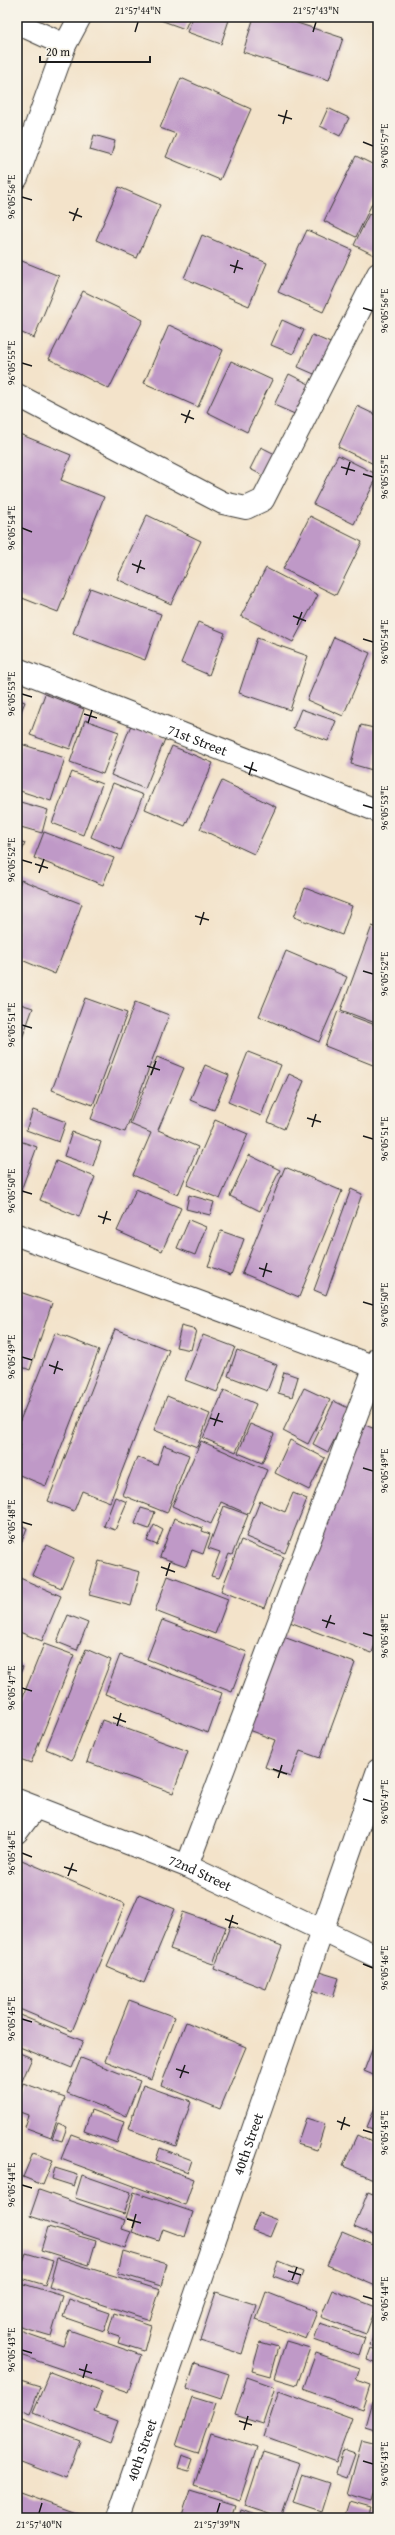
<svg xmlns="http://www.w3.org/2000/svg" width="395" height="2535" font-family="'Gentium Book Plus',serif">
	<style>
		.building { fill: #bf99c7 }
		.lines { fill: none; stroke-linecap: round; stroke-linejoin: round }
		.minor-casing { stroke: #3c3a36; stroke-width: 24 }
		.minor { stroke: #fff; stroke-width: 22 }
		.ticks { fill: none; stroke: #1c1c1c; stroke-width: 1.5 }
		.labels { text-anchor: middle; stroke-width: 4; stroke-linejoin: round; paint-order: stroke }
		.street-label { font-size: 14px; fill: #1c1c1c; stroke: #f7f3e8 }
		.neatline { fill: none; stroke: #1c1c1c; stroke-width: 1.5 }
		.ticks-label { font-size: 10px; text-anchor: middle; fill: #1c1c1c }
	</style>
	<rect width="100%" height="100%" fill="#f7f3e8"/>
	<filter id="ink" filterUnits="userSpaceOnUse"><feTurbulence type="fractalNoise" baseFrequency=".025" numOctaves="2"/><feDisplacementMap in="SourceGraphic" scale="8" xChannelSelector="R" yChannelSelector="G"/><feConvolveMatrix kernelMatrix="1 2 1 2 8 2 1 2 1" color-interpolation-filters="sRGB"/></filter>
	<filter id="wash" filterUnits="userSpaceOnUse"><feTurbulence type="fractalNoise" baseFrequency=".012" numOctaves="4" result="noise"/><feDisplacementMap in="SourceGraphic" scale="16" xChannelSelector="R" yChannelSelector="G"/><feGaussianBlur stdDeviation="0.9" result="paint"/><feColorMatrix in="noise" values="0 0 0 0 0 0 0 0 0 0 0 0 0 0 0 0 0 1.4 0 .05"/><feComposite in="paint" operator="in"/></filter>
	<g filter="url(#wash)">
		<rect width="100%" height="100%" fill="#f3e3ca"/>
		<g id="blocks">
			<!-- building -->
			<path class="building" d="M152,17H190L185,29Z
				M193,17H230L221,44L187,32Z
				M254,17H279L343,38L329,80L243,52Z
				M181,78L251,109L220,180L166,157L176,134L160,128Z
				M328,108L349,118L340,136L320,126Z
				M94,135L115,141L111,156L90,150Z
				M356,156L378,167V191L356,237L324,221Z
				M119,187L160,205L137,258L96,240Z
				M369,214L378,218V257L354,245Z
				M307,230L352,250L323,312L278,292Z
				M202,235L267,263L249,306L184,278Z
				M17,259L59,276L34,338L17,331Z
				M83,291L143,320L109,389L49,359Z
				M282,320L304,330L293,354L271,345Z
				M169,325L223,350L198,407L144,383Z
				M312,335L335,345L321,377L298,367Z
				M231,361L272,380L247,432L207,412Z
				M289,374L311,385L297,415L274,405Z
				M357,406L378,416V466L338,447Z
				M17,433L71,455L61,480L104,497L58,612L17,596Z
				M261,447L279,456L268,478L250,469Z
				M338,455L378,475L354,524L313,504Z
				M147,515L201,541L171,604L117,579Z
				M310,516L362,542L336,595L283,569Z
				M266,568L318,595L293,642L241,616Z
				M90,588L161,614L145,660L73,633Z
				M198,622L225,633L209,675L181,663Z
				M334,637L370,653L343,716L307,700Z
				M257,638L308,656L290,710L239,693Z
				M45,694L84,709L70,749L30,735Z
				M17,699L25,702L17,721Z
				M301,709L336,721L328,741L293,729Z
				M85,720L119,732L103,774L70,762Z
				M131,725L165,739L145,789L111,775Z
				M361,725L378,729L376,771L351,764Z
				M21,744L65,758L51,801L17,790V757Z
				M172,746L213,763L185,826L145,809Z
				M72,772L102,784L83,835L52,823Z
				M222,781L276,807L254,854L200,829Z
				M113,783L143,795L121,850L91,837Z
				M17,801L48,810L42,833L17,826Z
				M44,832L114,858L103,885L34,858Z
				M17,840L25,843L17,865Z
				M21,880L82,904L55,974L17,958V891Z
				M305,888L352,906L342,935L294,917Z
				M372,926L378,928V1024L341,1010Z
				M286,951L347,977L319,1042L259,1016Z
				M85,998L127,1013L93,1105L52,1090Z
				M135,1002L169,1015L125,1132L91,1119Z
				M17,1003L33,1008L17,1052Z
				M338,1011L378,1026V1067L325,1046Z
				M248,1052L281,1065L261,1116L228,1102Z
				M157,1057L184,1068L158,1130L198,1147L178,1195L133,1175L151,1133L130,1124Z
				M205,1065L229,1075L214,1110L190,1100Z
				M289,1074L304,1081L284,1129L268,1122Z
				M33,1110L66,1122L59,1142L26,1130Z
				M215,1120L248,1134L220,1199L187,1185Z
				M72,1132L101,1142L93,1166L64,1156Z
				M17,1140L37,1147L17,1201Z
				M249,1155L280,1170L260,1211L230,1196Z
				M56,1161L95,1177L79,1217L40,1200Z
				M285,1167L342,1191L299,1297L242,1273Z
				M136,1189L181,1208L162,1251L117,1231Z
				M351,1189L362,1194L326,1295L314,1290Z
				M189,1195L214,1202L210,1215L186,1209Z
				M189,1220L206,1227L195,1255L177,1248Z
				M221,1231L244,1239L231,1275L208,1266Z
				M17,1291L52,1303L30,1370L17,1365Z
				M181,1326L196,1330L191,1350L176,1347Z
				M115,1329L169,1350L110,1502L82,1491L74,1511L48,1501Z
				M55,1333L99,1350L46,1486L17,1474V1455L21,1445L17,1444V1428Z
				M203,1335L235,1347L217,1392L185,1380Z
				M237,1350L277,1365L267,1391L228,1376Z
				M284,1372L298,1377L292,1397L278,1393Z
				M304,1388L330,1400L308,1444L283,1431Z
				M224,1390L256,1404L236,1452L203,1438Z
				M167,1396L210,1414L197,1447L154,1430Z
				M334,1401L350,1409L328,1452L313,1444Z
				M250,1424L274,1434L262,1463L238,1453Z
				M362,1424L378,1430V1636L372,1653L287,1621Z
				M290,1440L325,1458L309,1490L275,1473Z
				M201,1441L267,1470L248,1514L221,1502L211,1524L172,1506Z
				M164,1445L189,1455L167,1513L122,1495L137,1457L157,1465Z
				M293,1493L307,1499L285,1553L246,1537L260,1501L285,1512Z
				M115,1497L127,1502L115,1530L104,1526Z
				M224,1506L248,1515L232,1555L229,1554L219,1578L211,1576L220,1552L208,1548Z
				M141,1508L155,1512L149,1529L135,1524Z
				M174,1518L203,1528L202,1531L210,1534L203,1554L192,1550L186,1566L160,1557Z
				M17,1524L27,1528L17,1554Z
				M154,1525L163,1530L157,1545L147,1541Z
				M241,1540L284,1557L264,1608L221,1591Z
				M46,1545L74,1558L61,1588L32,1575Z
				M99,1561L140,1572L131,1606L89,1595Z
				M168,1576L228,1599L215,1634L155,1611Z
				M20,1578L61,1596L42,1641L17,1631V1584Z
				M68,1615L88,1623L77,1650L57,1642Z
				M162,1620L247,1652L232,1692L147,1659Z
				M278,1635L355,1663L320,1758L300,1751L290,1777L265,1767L275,1740L243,1728Z
				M44,1644L74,1655L31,1763L17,1758V1711Z
				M86,1649L111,1660L72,1760L46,1749Z
				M120,1655L222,1693L208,1733L105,1694Z
				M17,1664L23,1667L17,1680Z
				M102,1720L188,1751L173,1793L87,1762Z
				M17,1858L125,1904L72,2031L17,2008Z
				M139,1894L175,1909L144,1983L107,1967Z
				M183,1912L226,1927L213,1964L170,1949Z
				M230,1926L282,1946L266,1989L214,1969Z
				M319,1972L339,1978L333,1997L313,1990Z
				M129,2000L175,2017L151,2079L105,2061Z
				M17,2014L83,2041L72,2068L17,2046Z
				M186,2022L246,2047L220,2109L161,2085Z
				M378,2034V2077L364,2071Z
				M17,2052L32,2058L22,2081L17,2079Z
				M81,2058L140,2081L126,2116L67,2093Z
				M23,2083L65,2098L51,2137L24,2127L28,2115L17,2111V2100Z
				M143,2085L191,2102L176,2146L128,2129Z
				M378,2101V2131L367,2127Z
				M91,2110L124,2122L117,2143L84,2131Z
				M306,2118L325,2124L317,2150L297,2144Z
				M58,2123L67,2127L62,2141L52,2138Z
				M71,2134L194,2179L185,2205L61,2159Z
				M357,2135L378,2145V2181L343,2166Z
				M160,2148L192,2160L188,2172L156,2160Z
				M33,2153L53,2160L43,2185L23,2177Z
				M55,2168L78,2175L74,2186L52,2179Z
				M82,2175L131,2192L124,2214L75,2198Z
				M39,2190L125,2220L122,2229L131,2232L125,2248L30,2216Z
				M134,2192L193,2212L185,2237L163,2229L159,2241L132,2232L136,2221L126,2218Z
				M368,2192L378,2196V2237L354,2227Z
				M259,2213L277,2220L270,2237L252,2230Z
				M48,2227L96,2241L89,2265L41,2250Z
				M342,2232L378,2247V2287L327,2265Z
				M123,2251L167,2264L161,2286L118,2273Z
				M26,2253L53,2261L45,2285L18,2277Z
				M57,2258L160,2290L150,2320L49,2287Z
				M278,2262L303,2272L298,2285L273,2276Z
				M17,2282L63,2296L51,2336L17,2326Z
				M332,2290L376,2307L366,2334L321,2317Z
				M216,2292L257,2305L242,2354L200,2341Z
				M266,2292L317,2312L306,2339L256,2320Z
				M69,2299L110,2313L104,2331L63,2317Z
				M114,2313L151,2325L144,2351L118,2343L120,2337L108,2333Z
				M320,2323L365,2338L359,2356L314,2340Z
				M378,2324V2348L370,2345Z
				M17,2330L63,2346L69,2330L141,2355L128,2392L17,2354Z
				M286,2341L310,2348L297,2385L274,2378Z
				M260,2342L278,2347L270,2376L252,2371Z
				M371,2348L378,2351V2363L367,2359Z
				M316,2353L360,2368L356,2380L370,2385L362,2410L303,2389Z
				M195,2363L229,2374L221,2399L187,2388Z
				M50,2372L102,2392L94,2412L118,2421L110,2443L33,2412Z
				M247,2377L275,2387L263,2424L235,2415Z
				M17,2379L40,2386L30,2414L17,2409Z
				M279,2391L352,2418L336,2462L264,2436Z
				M192,2397L215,2404L198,2453L176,2446Z
				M372,2401L378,2403V2430L365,2426Z
				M17,2417L80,2441L66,2479L17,2460Z
				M211,2433L257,2447L240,2500L194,2486Z
				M362,2440L378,2444V2477L371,2502L347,2495Z
				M343,2450L355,2454L347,2477L336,2473Z
				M263,2451L300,2463L281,2518L245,2506Z
				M182,2455L193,2459L189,2471L178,2468Z
				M302,2474L330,2483L321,2512L293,2503Z
				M17,2491L92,2518H17Z
				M190,2491L236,2505L232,2518H181Z
				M349,2502L371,2508L368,2518H344Z
				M241,2510L264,2518H239Z"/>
		</g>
	</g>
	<g filter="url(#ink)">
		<use href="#blocks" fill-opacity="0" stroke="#3c3a36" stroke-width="1"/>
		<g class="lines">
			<defs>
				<g id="minor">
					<path d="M17,23L65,45"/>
					<path d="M17,178L65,45L80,17"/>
					<path d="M17,395L223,503L246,508L263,500L378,274"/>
					<path id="s1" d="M17,669L378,811"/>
					<path d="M17,1235L378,1368"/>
					<path id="s2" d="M17,1800L187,1866L378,1957"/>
					<path d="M17,1832L35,1808"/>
					<path d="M187,1866L378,1358"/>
					<path id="s3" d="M118,2518L378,1770"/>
				</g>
			</defs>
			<!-- minor casing -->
			<use href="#minor" class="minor-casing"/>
			<!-- minor -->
			<use href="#minor" class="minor"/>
		</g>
	</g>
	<!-- ticks -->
	<path class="ticks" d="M135,32L138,22M313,32L316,22M278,115L292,119M283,124L287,110M363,142L373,146M22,197L32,200M69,212L82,217M73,221L78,208M230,265L243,269M234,273L238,260M363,308L373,311M22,363L32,366M181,414L194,419M185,423L190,410M341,467L355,471M363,474L373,477M346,475L350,462M22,528L32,532M132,564L145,569M137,573L141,560M293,616L306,621M297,625L302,612M363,639L373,642M22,694L32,697M84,714L97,718M88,723L92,710M244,766L257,771M249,775L253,762M363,805L373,808M22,860L32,863M35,864L48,868M39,873L44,859M195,916L209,920M200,925L204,912M363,971L373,974M22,1025L32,1028M147,1066L160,1070M151,1075L156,1061M307,1118L321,1122M312,1127L316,1114M363,1136L373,1139M22,1191L32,1194M98,1216L111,1220M103,1224L107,1211M259,1268L272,1272M263,1277L267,1263M363,1302L373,1305M22,1357L32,1360M49,1365L63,1370M54,1374L58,1361M210,1418L223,1422M214,1426L219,1413M363,1468L373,1471M22,1522L32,1525M161,1567L175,1572M166,1576L170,1563M322,1620L335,1624M326,1628L331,1615M363,1633L373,1636M22,1688L32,1691M113,1717L126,1722M117,1726L121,1713M273,1769L287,1774M278,1778L282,1765M363,1799L373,1802M22,1853L32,1857M64,1867L77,1871M68,1876L73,1863M225,1919L238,1924M229,1928L233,1915M363,1964L373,1968M22,2019L32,2022M176,2069L189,2073M180,2078L185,2065M337,2121L350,2126M341,2130L345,2117M363,2130L373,2133M22,2185L32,2188M127,2219L141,2223M132,2228L136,2214M288,2271L301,2275M292,2280L297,2267M363,2296L373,2299M22,2350L32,2353M79,2369L92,2373M83,2378L87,2364M239,2421L252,2425M244,2430L248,2416M363,2461L373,2464M39,2513L42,2503M217,2513L220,2503"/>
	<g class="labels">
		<!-- street labels -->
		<g class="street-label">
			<text dy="5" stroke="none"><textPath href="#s1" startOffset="194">71st Street</textPath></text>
			<text dy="5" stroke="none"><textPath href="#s2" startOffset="197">72nd Street</textPath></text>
			<text dy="5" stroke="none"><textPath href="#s3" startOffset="396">40th Street</textPath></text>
			<text dy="5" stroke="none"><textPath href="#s3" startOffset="72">40th Street</textPath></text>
		</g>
	</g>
	<!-- margin -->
	<rect width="395" height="2535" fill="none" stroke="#f7f3e8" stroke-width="44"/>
	<!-- scale -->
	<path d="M40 56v6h110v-6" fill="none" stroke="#1c1c1c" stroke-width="2"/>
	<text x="46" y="56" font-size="12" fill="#1c1c1c" stroke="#f7f3e8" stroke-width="3" paint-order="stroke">20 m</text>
	<rect x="22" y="22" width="351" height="2491" class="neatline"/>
	<g class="ticks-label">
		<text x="138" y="14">21°57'44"N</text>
		<text x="316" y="14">21°57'43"N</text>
		<text transform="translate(384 146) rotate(-90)" y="4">96°05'57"E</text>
		<text transform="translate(11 197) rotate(-90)" y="4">96°05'56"E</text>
		<text transform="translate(384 311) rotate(-90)" y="4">96°05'56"E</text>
		<text transform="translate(11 363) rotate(-90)" y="4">96°05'55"E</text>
		<text transform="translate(384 477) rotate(-90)" y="4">96°05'55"E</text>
		<text transform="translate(11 528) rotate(-90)" y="4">96°05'54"E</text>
		<text transform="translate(384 642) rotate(-90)" y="4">96°05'54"E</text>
		<text transform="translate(11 694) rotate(-90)" y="4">96°05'53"E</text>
		<text transform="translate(384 808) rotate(-90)" y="4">96°05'53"E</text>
		<text transform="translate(11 860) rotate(-90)" y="4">96°05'52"E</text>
		<text transform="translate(384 974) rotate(-90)" y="4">96°05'52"E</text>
		<text transform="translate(11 1025) rotate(-90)" y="4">96°05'51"E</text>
		<text transform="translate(384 1139) rotate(-90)" y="4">96°05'51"E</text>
		<text transform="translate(11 1191) rotate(-90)" y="4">96°05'50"E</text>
		<text transform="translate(384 1305) rotate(-90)" y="4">96°05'50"E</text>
		<text transform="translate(11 1357) rotate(-90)" y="4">96°05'49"E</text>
		<text transform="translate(384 1471) rotate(-90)" y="4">96°05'49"E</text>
		<text transform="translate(11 1522) rotate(-90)" y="4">96°05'48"E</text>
		<text transform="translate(384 1636) rotate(-90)" y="4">96°05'48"E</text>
		<text transform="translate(11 1688) rotate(-90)" y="4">96°05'47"E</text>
		<text transform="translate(384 1802) rotate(-90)" y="4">96°05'47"E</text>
		<text transform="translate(11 1853) rotate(-90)" y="4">96°05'46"E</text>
		<text transform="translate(384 1968) rotate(-90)" y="4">96°05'46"E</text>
		<text transform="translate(11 2019) rotate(-90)" y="4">96°05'45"E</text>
		<text transform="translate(384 2133) rotate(-90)" y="4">96°05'45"E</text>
		<text transform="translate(11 2185) rotate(-90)" y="4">96°05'44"E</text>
		<text transform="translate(384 2299) rotate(-90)" y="4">96°05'44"E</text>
		<text transform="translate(11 2350) rotate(-90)" y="4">96°05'43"E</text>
		<text transform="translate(384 2464) rotate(-90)" y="4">96°05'43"E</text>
		<text x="39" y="2528">21°57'40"N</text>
		<text x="217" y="2528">21°57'39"N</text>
	</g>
</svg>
